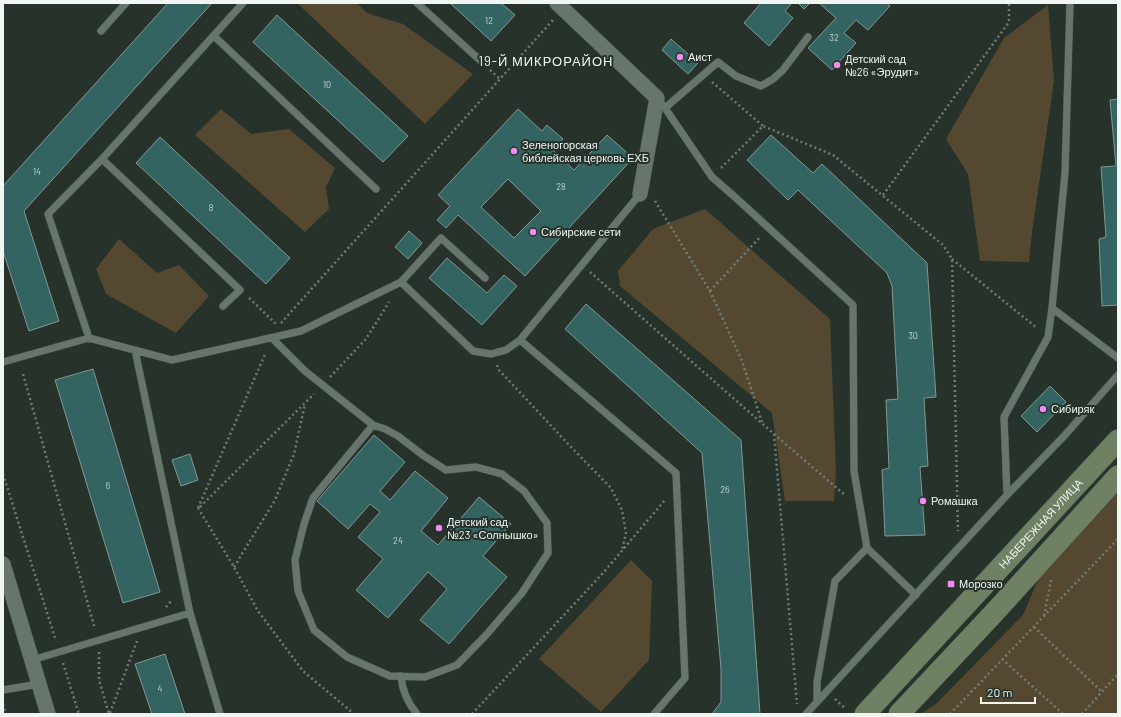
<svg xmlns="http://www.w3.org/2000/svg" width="1121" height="717" font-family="Barlow,sans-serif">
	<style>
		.green { fill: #544930 }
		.building { fill: #346461; stroke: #849694; fill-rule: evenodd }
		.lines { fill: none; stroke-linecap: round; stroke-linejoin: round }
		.service-casing { stroke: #454f49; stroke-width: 8 }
		.minor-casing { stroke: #454f49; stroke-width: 16 }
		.secondary-casing { stroke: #454f49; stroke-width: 22 }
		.path { stroke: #727c75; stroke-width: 2.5; stroke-dasharray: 2 3; stroke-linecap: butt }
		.service { stroke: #68756c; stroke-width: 7 }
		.minor { stroke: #68756c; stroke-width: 15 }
		.secondary { stroke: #708063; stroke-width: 21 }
		.poi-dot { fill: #f28af2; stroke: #26322a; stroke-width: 1.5 }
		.labels { text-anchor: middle; stroke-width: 4; stroke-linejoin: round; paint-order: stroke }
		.number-label { font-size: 9px; fill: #c1d2ce }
		.poi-label { font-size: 11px; fill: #f0f7f2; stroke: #26322a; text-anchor: start }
		.street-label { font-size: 11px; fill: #f0f7f2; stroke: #26322a }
		.quarter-label { font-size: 13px; letter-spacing: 1px; fill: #f0f7f2; stroke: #26322a }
	</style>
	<rect width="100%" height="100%" fill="#26322a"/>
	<!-- green -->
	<path class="green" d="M297,3H357L367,13L403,24L473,74L425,124Z
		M1048,5L1054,81L1032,232L1029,262L980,261L968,174L946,139L1004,38Z
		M221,109L251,134L289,129L335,168L326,187L329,209L305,232L195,135Z
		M705,209L830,319L836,471L834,501H785L772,413L620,286L618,271L653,229Z
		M119,239L157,273L179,265L209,296L176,333L106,294L96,269Z
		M1118,490V714H920L936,704L1023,615L1040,575Z
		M631,560L652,581L649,660L601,712L539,659Z"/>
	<!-- building -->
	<path class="building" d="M168,3H212L24,211L59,321L29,331L3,251V186Z
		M450,3H501L515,15L491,41Z
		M761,3H792L785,11L793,18L769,46L744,23Z
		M798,3H810L804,9Z
		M819,3H887L890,6L868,30L856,20L844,33L856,43L832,70L808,48L836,18Z
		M277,15L408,136L383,162L253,42Z
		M671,39L698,63L688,74L662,50Z
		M1118,99V305L1102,306L1099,239L1106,237L1101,167L1116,166L1110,100Z
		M518,109L542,131L547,125L563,139L553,150L574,170L607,135L633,158L525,276L458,215L446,228L437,220L450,206L438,195ZM508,179L541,211L514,238L481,207Z
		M771,135L813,173L822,164L927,263L936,397L924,398L928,466L920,467L925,535L885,536L882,470L889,468L886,400L898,399L892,286L887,273L798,190L788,200L747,160Z
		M160,137L290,258L266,284L136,163Z
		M409,231L422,243L408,259L395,247Z
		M447,258L487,293L504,275L517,286L482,325L429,278Z
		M586,304L741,440L760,714H712L721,702V669L702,453L565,329Z
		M93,369L160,592L123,603L55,380Z
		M1050,386L1066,402L1037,432L1021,416Z
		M374,435L405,462L380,491L390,500L415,471L448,498L421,531L438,545L479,497L511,524L483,556L507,577L449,644L420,620L447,589L428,572L388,618L356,590L383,559L358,537L380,512L370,504L348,529L317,501Z
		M190,454L198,480L181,486L172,460Z
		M165,654L185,714H152L135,664Z"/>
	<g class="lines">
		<defs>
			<path id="service" d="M417,3L482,62
				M101,31L126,3
				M214,36L376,189
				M657,98L665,108L712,177L736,198L853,305L854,471L867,548
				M665,108L718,62L736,76L761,86L773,79L783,70L808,37
				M102,159L240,290L223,306
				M401,282L441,238L485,278
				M1052,308L1065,173L1070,3
				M89,338L48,214L102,159L243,3
				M272,338L305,371L373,425L385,429L398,436L424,456L446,470L476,467L502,474L524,491L547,523L548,553L522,593L487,634L457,665L425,677L390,676L347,657L314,630L298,591L295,560L304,524L313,498L373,425
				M520,340L676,473L685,678L654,714
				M135,350L190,613L220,714
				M3,362L89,338L172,360L301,331L401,282L473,351L491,354L506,350L520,340L640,194
				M1007,495L1004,417L1048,337L1052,308L1118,358
				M32,660L190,613
				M401,676C402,691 407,702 417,714
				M3,690L39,684
				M817,702V682L835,581L867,548L916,595
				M806,714L1007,495L1065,435L1118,375"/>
			<path id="minor" d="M557,3L657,98L640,194
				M3,564L48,714"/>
			<g id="secondary">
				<path id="s1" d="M865,714L1118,440"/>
				<path d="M899,714L993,614L1118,476"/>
			</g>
		</defs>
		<!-- service casing -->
		<use href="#service" class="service-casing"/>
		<!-- minor casing -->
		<use href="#minor" class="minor-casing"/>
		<!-- secondary casing -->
		<use href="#secondary" class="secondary-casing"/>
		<!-- path -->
		<path class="path" d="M490,70L500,79
			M712,82L763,126
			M721,168L763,126L833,155L943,245L952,259L958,531
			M883,195L1009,22V3
			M655,201L710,291L742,361L762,422
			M952,259L1037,328
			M590,272L774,434L797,704
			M710,291L760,237
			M249,298L276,324
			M281,323L553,20
			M497,365L499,370L571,447L611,488L622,510L626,533L622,550
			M23,374L95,629
			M330,377L366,339L389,302
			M774,434L845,495
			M3,474L56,641
			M200,507L314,394
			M198,508L266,352
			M198,508L234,567L258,611L303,671L354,714
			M234,567L275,500L294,454L305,404
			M166,607L172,600
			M1044,616L1051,580
			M1034,627L1102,692
			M99,652V680L109,714
			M1002,659L1063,714
			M63,663L79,714
			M835,699L846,709
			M3,704L6,714
			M110,713L137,641
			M472,714L603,573L665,500
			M950,714L1118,539
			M1082,714L1118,674"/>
		<!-- service -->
		<use href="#service" class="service"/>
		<!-- minor -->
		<use href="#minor" class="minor"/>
		<!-- secondary -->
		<use href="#secondary" class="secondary"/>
	</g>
	<!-- markers -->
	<g class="poi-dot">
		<circle cx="680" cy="57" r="4"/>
		<circle cx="837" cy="65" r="4"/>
		<circle cx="514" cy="151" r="4"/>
		<circle cx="533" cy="232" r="4"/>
		<circle cx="1043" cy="409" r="4"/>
		<circle cx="923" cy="501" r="4"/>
		<circle cx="439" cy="528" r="4"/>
		<rect x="947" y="580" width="8" height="8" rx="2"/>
	</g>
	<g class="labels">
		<!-- number labels -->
		<g class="number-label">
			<text x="489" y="24">12</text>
			<text x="834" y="41">32</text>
			<text x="327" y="88">10</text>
			<text x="37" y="175">14</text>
			<text x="561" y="190">28</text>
			<text x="211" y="211">8</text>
			<text x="913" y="339">30</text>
			<text x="108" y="489">6</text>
			<text x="725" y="493">26</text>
			<text x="398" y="544">24</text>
			<text x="160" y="692">4</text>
		</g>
		<!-- poi labels -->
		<g class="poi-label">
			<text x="688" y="61">Аист</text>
			<text x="845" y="63">Детский сад<tspan x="845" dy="13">№26 «Эрудит»</tspan></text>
			<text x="522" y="149">Зеленогорская<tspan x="522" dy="13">библейская церковь ЕХБ</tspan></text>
			<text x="541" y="236">Сибирские сети</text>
			<text x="1051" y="413">Сибиряк</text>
			<text x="931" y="505">Ромашка</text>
			<text x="447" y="526">Детский сад<tspan x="447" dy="13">№23 «Солнышко»</tspan></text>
			<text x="959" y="588">Морозко</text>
		</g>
		<!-- street labels -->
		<g class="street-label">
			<text dy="4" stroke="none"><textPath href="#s1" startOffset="259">НАБЕРЕЖНАЯ УЛИЦА</textPath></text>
		</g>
		<!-- quarter labels -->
		<g class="quarter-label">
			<text x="546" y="66">19-Й МИКРОРАЙОН</text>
		</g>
	</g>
	<!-- border -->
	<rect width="1121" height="717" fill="none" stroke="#f0f7f2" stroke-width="8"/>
	<!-- scale -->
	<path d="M981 697v6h54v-6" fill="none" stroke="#f0f7f2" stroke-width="2"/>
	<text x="987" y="697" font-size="12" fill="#f0f7f2" stroke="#26322a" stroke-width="3" paint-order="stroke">20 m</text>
</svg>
